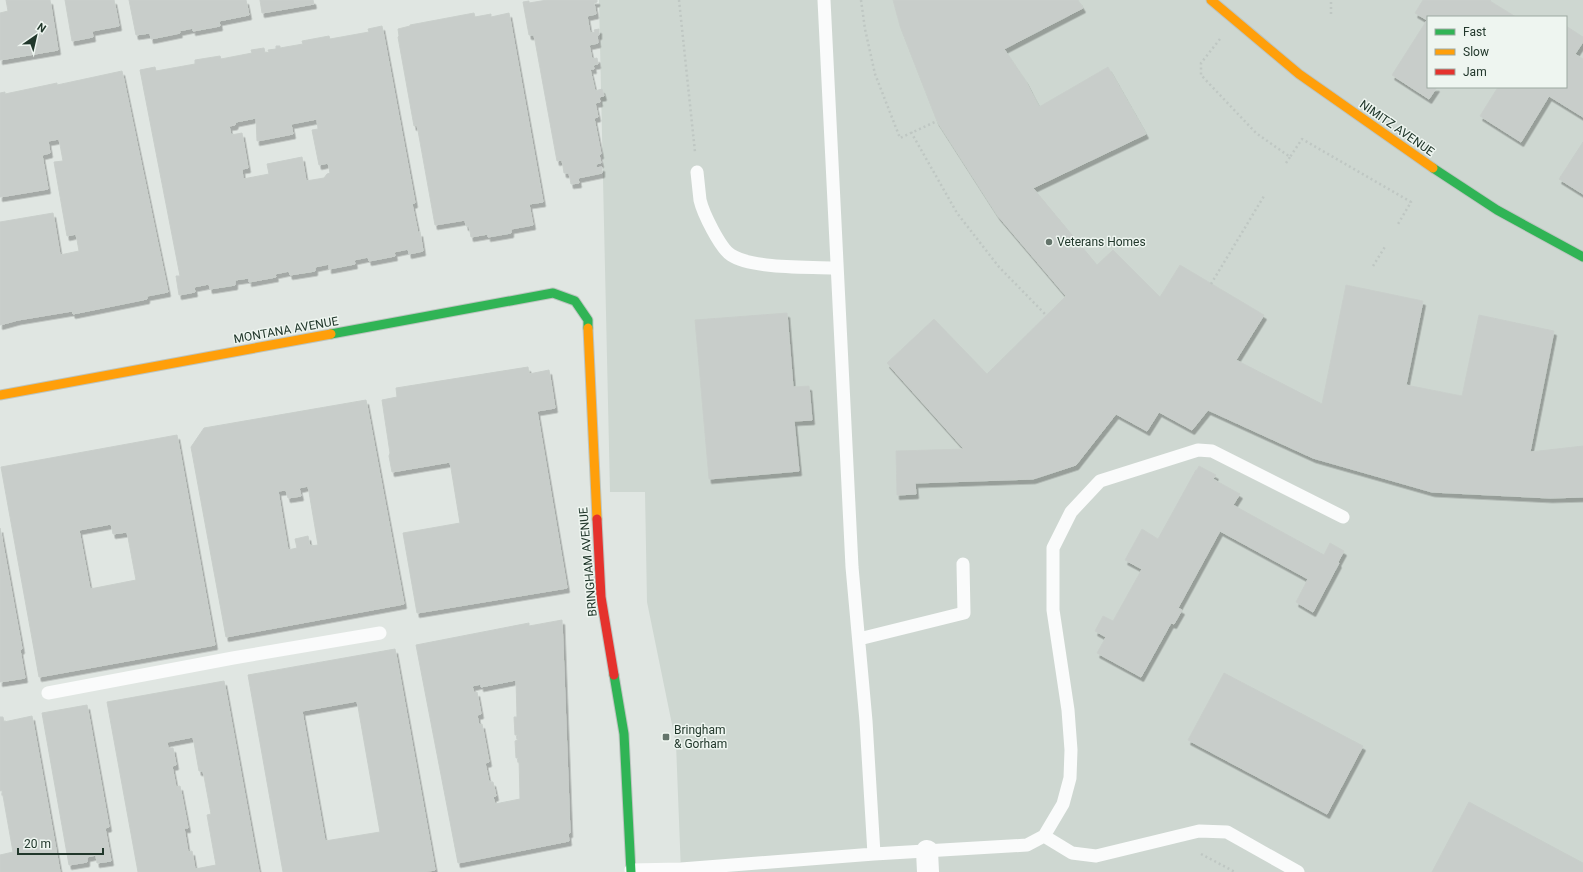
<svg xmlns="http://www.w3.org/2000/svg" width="1583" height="872" font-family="Roboto,sans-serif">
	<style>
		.built { fill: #ced7d1; fill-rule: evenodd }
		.building { fill: #c8cdca; stroke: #c9cfcb; fill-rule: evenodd; filter: url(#shadow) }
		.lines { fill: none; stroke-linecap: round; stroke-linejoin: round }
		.fast-casing { stroke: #bdc5c0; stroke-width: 11 }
		.slow-casing { stroke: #bdc5c0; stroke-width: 11 }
		.jam-casing { stroke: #bdc5c0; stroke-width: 11 }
		.path { stroke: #bfc7c3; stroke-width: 2.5; stroke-dasharray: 2 3; stroke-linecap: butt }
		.lane { stroke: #fafbfb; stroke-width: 13 }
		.street { stroke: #fafbfb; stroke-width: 22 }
		.fast { stroke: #30b455; stroke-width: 9 }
		.slow { stroke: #ff9f0a; stroke-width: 9 }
		.jam { stroke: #e5322d; stroke-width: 9 }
		.poi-dot { fill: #64746b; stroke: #eef5f0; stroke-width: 1.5 }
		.labels { text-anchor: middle; stroke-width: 3; stroke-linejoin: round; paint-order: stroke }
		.street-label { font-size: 12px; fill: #21372b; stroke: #eef5f0 }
		.poi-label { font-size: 12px; fill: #21372b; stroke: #eef5f0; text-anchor: start }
	</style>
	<defs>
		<filter id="shadow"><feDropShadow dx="2.5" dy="4.5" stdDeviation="0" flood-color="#0004"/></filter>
	</defs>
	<rect width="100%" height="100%" fill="#e0e6e2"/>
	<!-- built -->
	<path class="built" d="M599,0H1583V872H681L676,744L647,602L645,492H610ZM1428,17H1566V87H1428Z"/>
	<!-- building -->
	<path class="building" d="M6,0H50L58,50L0,60V13L8,11Z
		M65,0H114L119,26L92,31L93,37L72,41Z
		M129,0H246L249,15L219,21L220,26L193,31V28L179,31L180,33L151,39L150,33L136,35Z
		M260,0H313L314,4L262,13Z
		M547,0H597V2L594,3L596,14L587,16L590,33L595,32L594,30L599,29V35H597L598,43L589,45L592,59L597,58L598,64L593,65L594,69H590L595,91L602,89L604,96L599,97L600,102L595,103L598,117L594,118L601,154L599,155L601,163L596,164V168L602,167V173L578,178L579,183L571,184L569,173H564L562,160L557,161L534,35H529L523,2L529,1V3Z
		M893,0H1078L1083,8L1004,49L1025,80L1039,107L1108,67L1146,134L1033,188L1097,265L1113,250L1160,297L1180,265L1264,315L1236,360L1322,404L1346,285L1423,301L1406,385L1462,396L1479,315L1554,331L1530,452L1583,446V497L1550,498L1432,492L1313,458L1208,410L1192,430L1159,412L1147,431L1116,414L1076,465L1033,479L915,483L916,494L897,495L896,451L964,449L887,363L934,319L987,374L1066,296L998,216L937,121L900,26Z
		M1423,0H1491L1490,1L1516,17H1428V87H1437L1429,99L1392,75L1427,20L1415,13Z
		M474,13L475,17L491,14V17L509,13L543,202L529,204L533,225L511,229V233L488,237V234L471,237L469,226H466L465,220L435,225L417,125L414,126L398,37L399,36L398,29L410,26V25Z
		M382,26L415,203L412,204L418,233L420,232L423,251L409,254L408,249L394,252L395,256L369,261L368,257L354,260L355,264L329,269V264L315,267V271L290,275L289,271L275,274L276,277L249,282V278L235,280V285L210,289L209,284L194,287L195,292L179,295L176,276H180L140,70L155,67L156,71L195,64V60L220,56L221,59L252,53L251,50L264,48L265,53L269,52L268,50L276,49V46H280V48L303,44L302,41L329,36L330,39L369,32L368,29ZM256,118L257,141L293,134L291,124L317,119L318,129L312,130L319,165L328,163L330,173L327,174L324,178L306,181L302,157L267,164L269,174L243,179L242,169L248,168L242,133L231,135L229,126L235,125L236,122Z
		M1566,26L1583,37V42L1575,54L1583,59V117L1549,96L1521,142L1480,116L1498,87H1566Z
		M122,71L168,292L147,296V299L73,314L72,311L18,320L0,325V222L53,213L60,255L79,251L76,234L67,236L54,162L63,161L59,139L48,141L50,153L42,155L48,189L0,197V93L5,92V94L57,83V85Z
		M1583,142V194L1559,179Z
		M787,313L793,387L809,386L812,420L794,421L799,471L709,479L695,320Z
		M528,367L529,374L549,370L555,408L537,411L567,588L417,613L403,533L460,523L450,462L392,472L389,456L390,453L382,400L397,397L396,388Z
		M366,400L404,604L226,637L191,447L204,428ZM308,486L318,545L310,546L308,536L295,539L297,548L288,550L278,491L286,490L288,498L301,496L299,488Z
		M177,435L215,645L39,677L1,467ZM111,524L113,534L127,532L136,580L90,589L79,530Z
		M1199,466L1216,475L1213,479L1240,494L1233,505L1324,555L1330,543L1344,551L1338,562L1339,563L1313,612L1296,602L1308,579L1220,531L1178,608L1182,610L1174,624L1171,623L1141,677L1097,653L1106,637L1095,631L1103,616L1113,621L1142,569L1125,560L1142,529L1158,539L1196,470H1197Z
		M0,528L22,649L20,650L25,678L0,682Z
		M562,620L570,833H568L569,841L458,863L416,645L529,623V626ZM516,680L517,717H514L515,735H518V740L515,741L516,758H519L520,799L495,804L493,797L496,796L493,782H489L485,763L489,762L482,724L479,725L477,715L481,714L477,692L474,693L472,686L481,684V687Z
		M395,649L435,870L422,872H283L248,675ZM357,701L380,832L325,841L302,711Z
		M1224,673L1363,746L1327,814L1188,740Z
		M224,681L259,872H138L107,702ZM193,737L199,771H203L211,814L207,815L216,865L195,869L192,851L188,852L184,828H188L180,786L176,787L172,766L176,765L173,748H168L167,742Z
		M87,705L109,827L105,828L111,861L97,863L96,855L87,857V862L69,865L42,713Z
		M32,716L60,872H0V855L13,852L2,790L0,791V717H3L4,722Z
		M1469,802L1583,863V872H1432Z"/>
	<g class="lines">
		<defs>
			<path id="fast" d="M1433,168L1497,210L1583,257
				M331,334L553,293L575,301L588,320V328
				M614,675L624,734L631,872"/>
			<path id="slow" d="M1211,0L1299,74L1433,168
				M588,328L597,519
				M0,395L331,334"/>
			<path id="jam" d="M597,519L601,597L614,675"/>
		</defs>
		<!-- fast casing -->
		<use href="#fast" class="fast-casing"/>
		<!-- slow casing -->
		<use href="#slow" class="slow-casing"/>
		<!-- jam casing -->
		<use href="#jam" class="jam-casing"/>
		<!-- path -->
		<path class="path" d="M679,0L695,152
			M861,0L865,29L875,74L900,138L937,121
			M1331,14V0
			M1220,39L1201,63V75L1256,133L1290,157L1302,139L1411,202L1398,224
			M911,132L957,213L999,267L1046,315
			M1286,163L1290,157
			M1373,266L1386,245
			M1211,284L1264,196
			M1201,854L1235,872"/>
		<!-- lane -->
		<path class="lane" d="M824,0L852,567L866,721L874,854
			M697,172C698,181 699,191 700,200C703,213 720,248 731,255C752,269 811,267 837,268
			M859,639L964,613L963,564
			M48,693L233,658L380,633
			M1044,836L1072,853L1096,856L1199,831L1227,832L1298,872
			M631,870L681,869L874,854L1027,845L1044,836L1063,804L1070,778L1071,750L1068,710L1053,610V548L1071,512L1100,481L1198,450L1212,451L1343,517"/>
		<!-- street -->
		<path class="street" d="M927,851L928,872"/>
		<!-- fast -->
		<use href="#fast" class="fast"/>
		<!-- slow -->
		<use href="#slow" class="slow"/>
		<!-- jam -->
		<use href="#jam" class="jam"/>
	</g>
	<!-- markers -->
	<g class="poi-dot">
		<circle cx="1049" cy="242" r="4"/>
		<rect x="662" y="733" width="8" height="8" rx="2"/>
	</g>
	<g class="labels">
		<!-- street labels -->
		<g class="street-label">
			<text transform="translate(1397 128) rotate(35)" y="4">NIMITZ AVENUE</text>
			<text transform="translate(286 330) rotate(-10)" y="4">MONTANA AVENUE</text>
			<text transform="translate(588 562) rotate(-95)" y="4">BRINGHAM AVENUE</text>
		</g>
		<!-- poi labels -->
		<g class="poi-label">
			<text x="1057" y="246">Veterans Homes</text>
			<text x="674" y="734">Bringham<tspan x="674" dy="14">&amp; Gorham</tspan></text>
		</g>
	</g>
	<!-- legend -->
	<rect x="1427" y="16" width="140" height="72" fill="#eef5f0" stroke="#9ca9a1"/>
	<rect x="1435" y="29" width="20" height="6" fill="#30b455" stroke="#9ca9a1"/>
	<text x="1463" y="36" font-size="12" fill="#21372b">Fast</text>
	<rect x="1435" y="49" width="20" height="6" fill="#ff9f0a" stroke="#9ca9a1"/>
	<text x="1463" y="56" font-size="12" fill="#21372b">Slow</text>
	<rect x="1435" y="69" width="20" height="6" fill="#e5322d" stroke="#9ca9a1"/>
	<text x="1463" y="76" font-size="12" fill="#21372b">Jam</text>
	<!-- north arrow -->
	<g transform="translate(36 36) rotate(34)" stroke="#eef5f0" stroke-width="3" paint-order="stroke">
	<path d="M0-3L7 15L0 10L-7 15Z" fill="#21372b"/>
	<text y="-6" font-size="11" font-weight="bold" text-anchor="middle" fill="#21372b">N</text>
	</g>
	<!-- scale -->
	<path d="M18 848v6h85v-6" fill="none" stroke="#21372b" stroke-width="2"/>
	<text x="24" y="848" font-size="12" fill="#21372b" stroke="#eef5f0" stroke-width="3" paint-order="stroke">20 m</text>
</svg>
